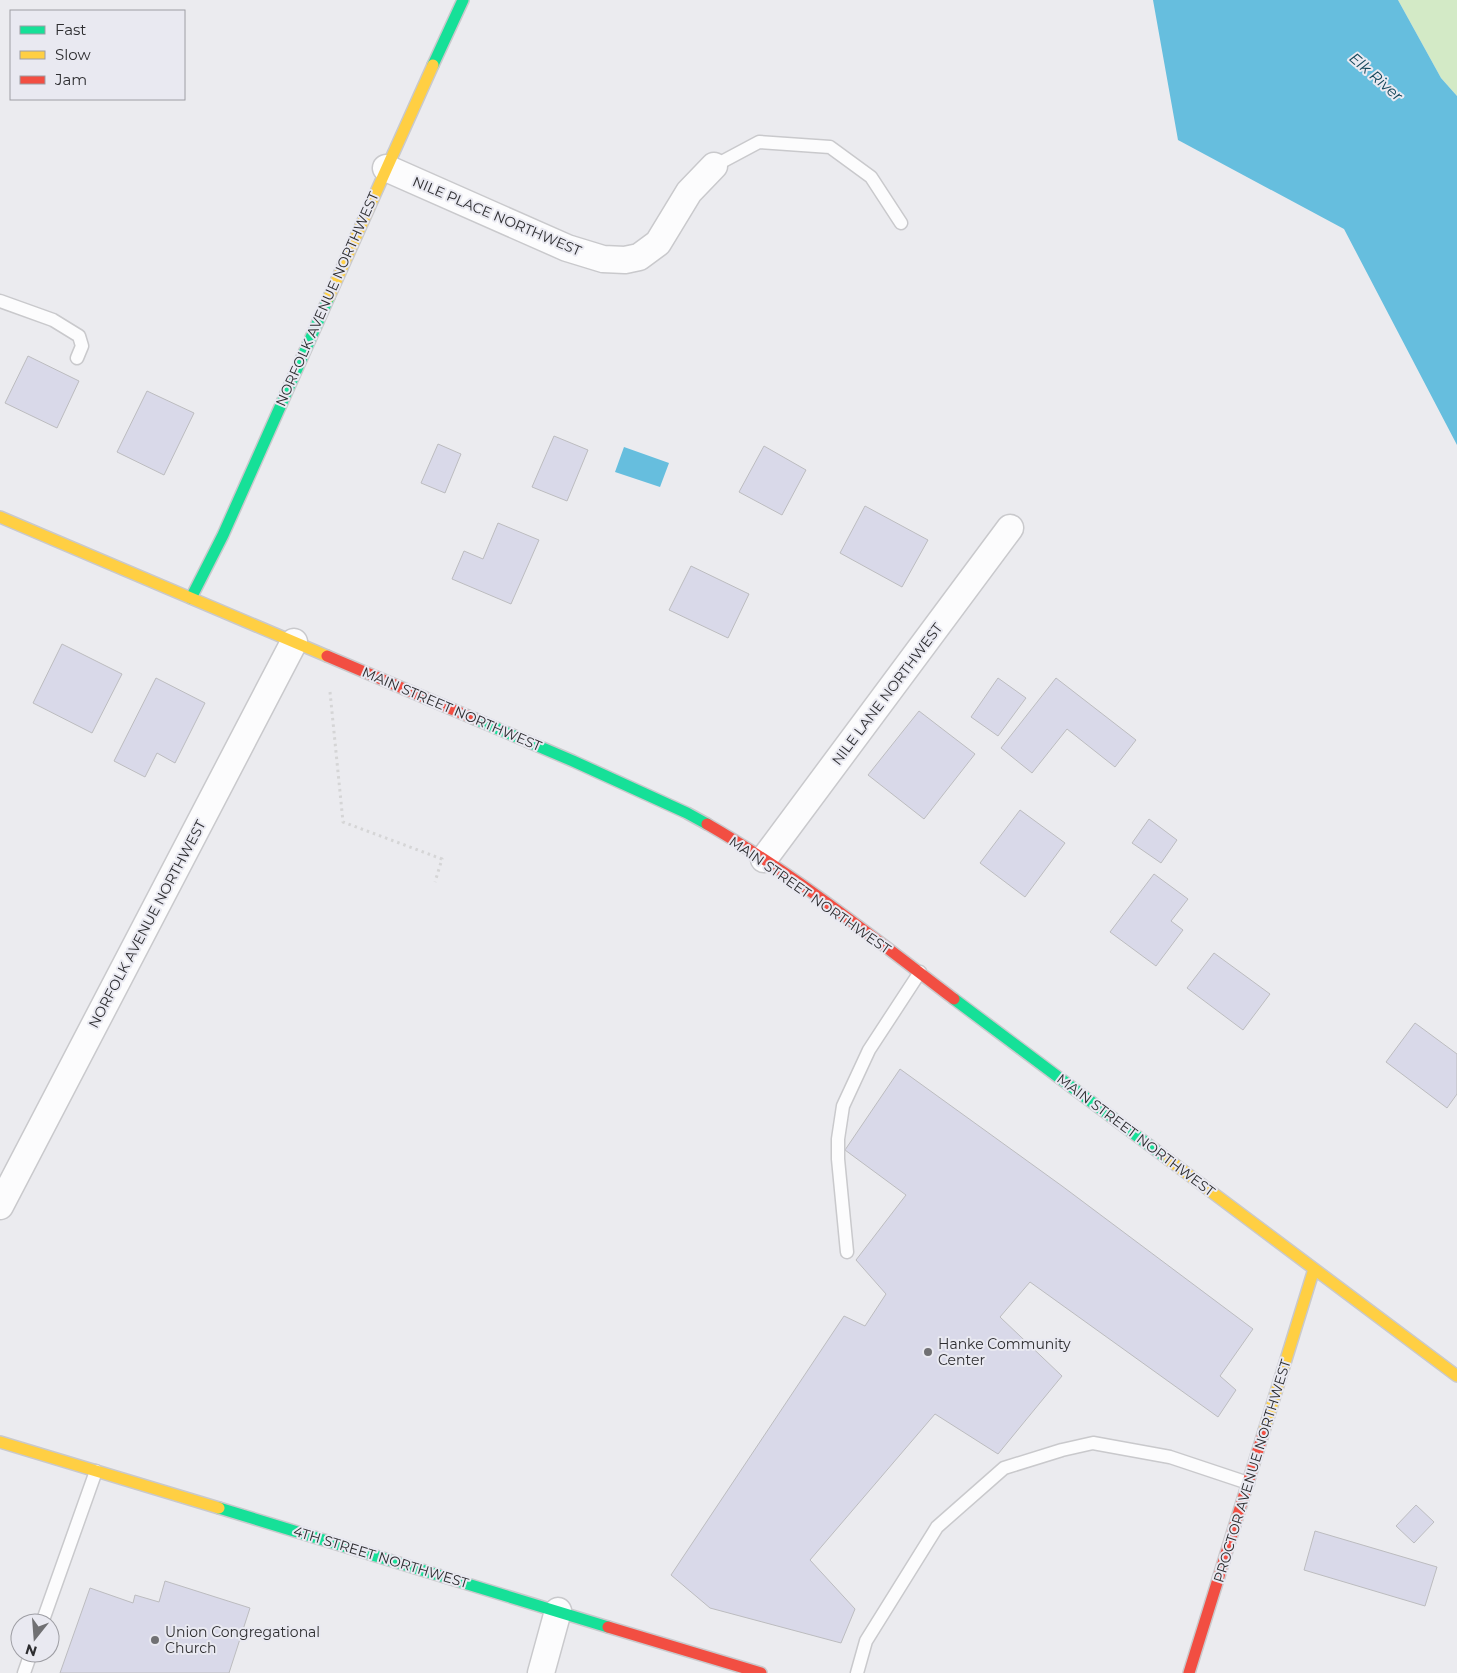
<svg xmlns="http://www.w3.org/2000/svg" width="1457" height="1673" font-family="Montserrat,sans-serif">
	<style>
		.green { fill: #d3eac6 }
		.water { fill: #66bede }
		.building { fill: #d9d9e9; stroke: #bcbcbf }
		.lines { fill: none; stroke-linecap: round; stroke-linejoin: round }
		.lane-casing { stroke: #c9c9cc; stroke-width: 15 }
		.street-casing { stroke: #c9c9cc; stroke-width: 29 }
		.fast-casing { stroke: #c9c9cc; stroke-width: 14 }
		.slow-casing { stroke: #c9c9cc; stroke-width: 14 }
		.jam-casing { stroke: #c9c9cc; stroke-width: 14 }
		.path { stroke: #d5d5d6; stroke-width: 3; stroke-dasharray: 2.5 4; stroke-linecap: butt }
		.lane { stroke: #fcfcfd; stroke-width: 12 }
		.street { stroke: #fcfcfd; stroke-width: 26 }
		.fast { stroke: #16e098; stroke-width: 11 }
		.slow { stroke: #ffcf43; stroke-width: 11 }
		.jam { stroke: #f24e42; stroke-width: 11 }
		.poi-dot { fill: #707073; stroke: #e9e9f1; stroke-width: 2 }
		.labels { text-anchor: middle; stroke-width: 4; stroke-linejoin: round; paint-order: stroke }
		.street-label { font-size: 14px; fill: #2d2d30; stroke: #e9e9f1 }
		.poi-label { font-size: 14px; fill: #2d2d30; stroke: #e9e9f1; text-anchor: start }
		.water-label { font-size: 15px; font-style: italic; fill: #16485b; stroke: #e9e9f1 }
	</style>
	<rect width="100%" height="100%" fill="#ebebef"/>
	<!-- green -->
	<path class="green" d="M1398,0H1457V96L1441,78Z"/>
	<!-- water -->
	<path class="water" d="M1153,0H1398L1441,78L1457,96V445L1344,229L1178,140Z
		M624,447L669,463L660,487L615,472Z"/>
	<!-- building -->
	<path class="building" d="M28,356L79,381L57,428L5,403Z
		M147,391L194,413L164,475L117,452Z
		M554,436L588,450L567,501L532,487Z
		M438,444L461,454L445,493L421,483Z
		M764,446L806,470L782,515L739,492Z
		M865,506L928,540L902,587L840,553Z
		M498,523L539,540L511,604L452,579L464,551L483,559Z
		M691,566L749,594L728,638L669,610Z
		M62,644L122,674L92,733L33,703Z
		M156,678L205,703L175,763L157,753L145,777L114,761Z
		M998,678L1026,698L998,736L971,717Z
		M1056,678L1136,740L1115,767L1067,729L1032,773L1001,748Z
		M919,711L975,754L924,819L868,775Z
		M1020,810L1065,843L1025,897L980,863Z
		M1149,819L1177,840L1161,863L1132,843Z
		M1154,874L1188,899L1171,921L1183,930L1156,966L1110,932Z
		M1214,953L1270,994L1243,1030L1187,988Z
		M1415,1023L1457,1054V1094L1447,1108L1386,1062Z
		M900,1069L1062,1186L1253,1329L1220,1376L1236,1390L1218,1417L1030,1282L1000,1317L1062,1376L998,1454L935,1414L810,1560L855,1609L841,1643L710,1608L671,1575L844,1316L865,1326L886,1294L856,1260L906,1195L845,1150Z
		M1416,1505L1434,1522L1414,1543L1396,1526Z
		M1315,1531L1437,1567L1425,1606L1304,1570Z
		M165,1581L250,1608L229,1673H60L90,1588L133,1603L135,1595L159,1602Z"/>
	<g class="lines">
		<defs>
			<path id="lane" d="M714,166L759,142L830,147L871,177L901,223
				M0,301L53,320L79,336L82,346L77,358
				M847,1252L838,1159V1139L843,1106L869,1050L920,972
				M42,1623L96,1471
				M24,1673L31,1653
				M857,1673L866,1641L937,1527L1004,1468L1062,1450L1093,1443L1170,1457L1248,1483"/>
			<path id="street" d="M386,168L567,248L603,259L625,260L639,257L658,243L689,192L714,166
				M764,859L1010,528
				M0,1206L294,642
				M541,1673L558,1611"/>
			<path id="fast" d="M433,65L463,0
				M191,598L223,535L329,297
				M475,719L573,761L687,813L707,824
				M954,999L1169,1160
				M219,1508L608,1627"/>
			<path id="slow" d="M329,297L433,65
				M0,517L327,656
				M1169,1160L1457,1376
				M1264,1431L1314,1269
				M0,1442L219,1508"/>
			<path id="jam" d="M327,656L475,719
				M707,824C794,874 874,938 954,999
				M608,1627L761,1673
				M1189,1673L1264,1431"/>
		</defs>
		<!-- lane casing -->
		<use href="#lane" class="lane-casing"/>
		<!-- street casing -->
		<use href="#street" class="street-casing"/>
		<!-- fast casing -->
		<use href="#fast" class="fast-casing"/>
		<!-- slow casing -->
		<use href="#slow" class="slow-casing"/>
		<!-- jam casing -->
		<use href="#jam" class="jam-casing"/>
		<!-- path -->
		<path class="path" d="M330,692L343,822L442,859L435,882"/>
		<!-- lane -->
		<use href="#lane" class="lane"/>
		<!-- street -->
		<use href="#street" class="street"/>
		<!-- fast -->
		<use href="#fast" class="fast"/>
		<!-- slow -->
		<use href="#slow" class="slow"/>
		<!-- jam -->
		<use href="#jam" class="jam"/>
	</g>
	<!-- markers -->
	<g class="poi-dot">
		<circle cx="928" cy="1352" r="5"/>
		<circle cx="155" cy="1640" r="5"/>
	</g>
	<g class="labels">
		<!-- street labels -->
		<g class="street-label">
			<text transform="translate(497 216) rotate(23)" y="5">NILE PLACE NORTHWEST</text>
			<text transform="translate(327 299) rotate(-66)" y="5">NORFOLK AVENUE NORTHWEST</text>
			<text transform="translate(887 694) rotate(-53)" y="5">NILE LANE NORTHWEST</text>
			<text transform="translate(452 709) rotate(23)" y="5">MAIN STREET NORTHWEST</text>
			<text transform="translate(810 895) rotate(35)" y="5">MAIN STREET NORTHWEST</text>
			<text transform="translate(147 924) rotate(-62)" y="5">NORFOLK AVENUE NORTHWEST</text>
			<text transform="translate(1136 1135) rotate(37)" y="5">MAIN STREET NORTHWEST</text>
			<text transform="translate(1252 1471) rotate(-73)" y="5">PROCTOR AVENUE NORTHWEST</text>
			<text transform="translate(381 1557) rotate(17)" y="5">4TH STREET NORTHWEST</text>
		</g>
		<!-- poi labels -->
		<g class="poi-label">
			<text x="938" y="1349">Hanke Community<tspan x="938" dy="16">Center</tspan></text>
			<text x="165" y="1637">Union Congregational<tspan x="165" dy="16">Church</tspan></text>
		</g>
		<!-- water labels -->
		<g class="water-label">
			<text transform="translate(1376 77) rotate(41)" y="5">Elk River</text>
		</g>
	</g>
	<!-- legend -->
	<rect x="10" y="10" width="175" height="90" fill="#e9e9f1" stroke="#9e9ea4"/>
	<rect x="20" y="26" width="25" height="8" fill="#16e098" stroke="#9e9ea4"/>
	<text x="55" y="35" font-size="15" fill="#2d2d30">Fast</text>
	<rect x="20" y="51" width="25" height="8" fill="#ffcf43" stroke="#9e9ea4"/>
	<text x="55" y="60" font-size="15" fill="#2d2d30">Slow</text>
	<rect x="20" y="76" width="25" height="8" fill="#f24e42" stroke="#9e9ea4"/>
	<text x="55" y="85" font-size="15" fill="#2d2d30">Jam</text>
	<!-- north arrow -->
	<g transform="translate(35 1638) rotate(197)"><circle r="24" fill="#e9e9f1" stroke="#9e9ea4"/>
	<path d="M0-4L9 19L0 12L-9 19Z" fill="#707073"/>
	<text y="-8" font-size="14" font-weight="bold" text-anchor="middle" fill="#2d2d30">N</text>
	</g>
</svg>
